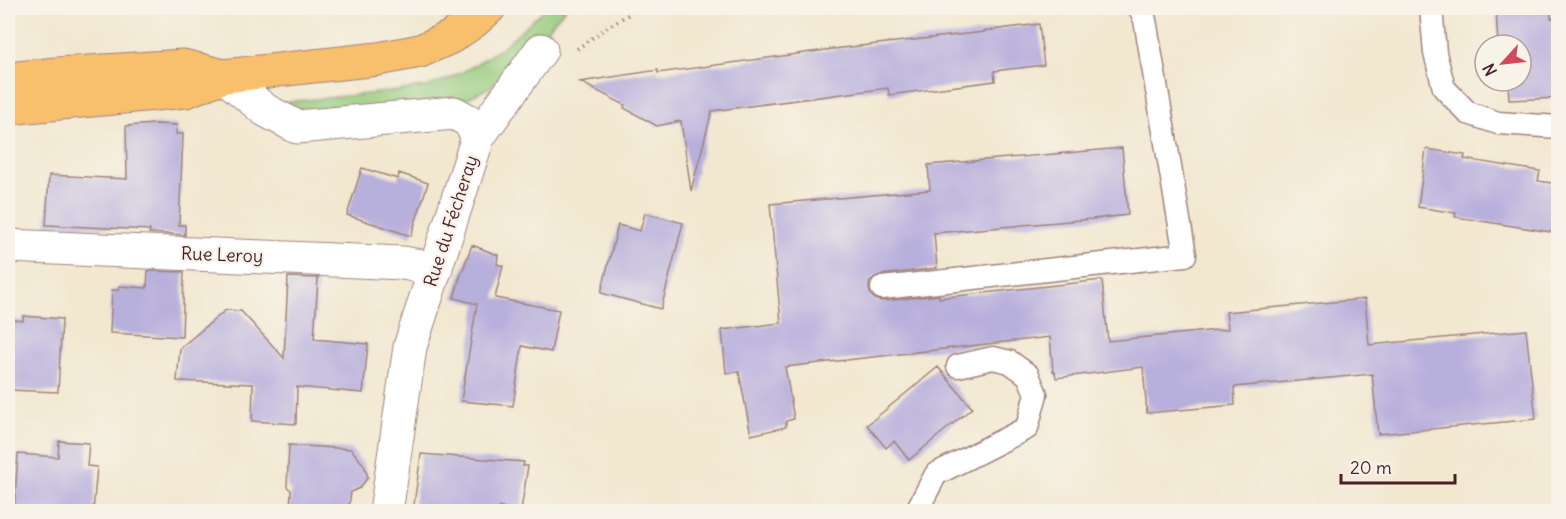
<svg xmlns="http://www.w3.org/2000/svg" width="1566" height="519" font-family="Delius,sans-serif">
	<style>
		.green { fill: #94ca7c; stroke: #6f7454; stroke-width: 1.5 }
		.building { fill: #b7afdc }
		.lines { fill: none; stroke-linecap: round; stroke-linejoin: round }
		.service-casing { stroke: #9e837d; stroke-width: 25 }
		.minor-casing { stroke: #9e837d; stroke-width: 35 }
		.primary-casing { stroke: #9e837d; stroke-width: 35 }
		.path { stroke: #9e837d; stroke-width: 4; stroke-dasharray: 1.5 4.5; stroke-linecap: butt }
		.service { stroke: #fff; stroke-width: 22 }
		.minor { stroke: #fff; stroke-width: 33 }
		.primary { stroke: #f8bf6c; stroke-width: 33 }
		.labels { text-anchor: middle; stroke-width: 5; stroke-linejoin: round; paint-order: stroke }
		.street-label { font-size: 18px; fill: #4a1f2b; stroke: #f7f3e8 }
	</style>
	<rect width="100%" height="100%" fill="#f7f3e8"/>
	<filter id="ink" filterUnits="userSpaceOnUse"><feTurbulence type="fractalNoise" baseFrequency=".0167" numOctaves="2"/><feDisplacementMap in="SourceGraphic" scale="12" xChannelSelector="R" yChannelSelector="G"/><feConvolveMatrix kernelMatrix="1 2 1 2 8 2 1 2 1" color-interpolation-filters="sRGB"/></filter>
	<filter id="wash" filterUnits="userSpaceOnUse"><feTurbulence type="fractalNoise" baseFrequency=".008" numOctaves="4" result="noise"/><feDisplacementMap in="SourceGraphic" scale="24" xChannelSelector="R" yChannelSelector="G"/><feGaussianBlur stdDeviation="1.35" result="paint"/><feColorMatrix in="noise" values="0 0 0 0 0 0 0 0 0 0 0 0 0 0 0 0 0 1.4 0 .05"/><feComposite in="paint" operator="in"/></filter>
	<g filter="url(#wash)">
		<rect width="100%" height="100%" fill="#f2e7cf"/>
		<!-- green -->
		<path class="green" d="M546,8H566L545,32L509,71L490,87L468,98L428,104L297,114L285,102L397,91L429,86L449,79L470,68L500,49Z"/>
		<g id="blocks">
			<!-- building -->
			<path class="building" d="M1496,8H1551V18H1558V98L1509,100L1508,81H1521V45H1498Z
				M1039,24L1044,65L994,71L995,81L889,95L888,88L712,111L691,191L681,121L657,126L624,108L625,105L580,82L658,70V73L833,49L984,32V31Z
				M154,124L177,125L176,134H183L179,225H185V235L149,233L150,230L46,225L49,175L127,179L126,126Z
				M1122,148L1128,215L1092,219L934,233L937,268L881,275L875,277L869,283V289L871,295L876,300L883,301L939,295V298L1102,280L1108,341L1228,329L1226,312L1365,299L1369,345L1526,330L1536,419L1378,434L1372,374L1234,387L1235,405L1147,413L1143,367L1056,378L1055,372L1053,371L1050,337L785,367L794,419L786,421V427L751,435L739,372L726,373L722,330L781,323L770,204L930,190L928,165Z
				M1426,149L1465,155L1464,159L1540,171L1538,181L1558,184V233L1455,217L1456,213L1418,207Z
				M362,168L398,179L399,173L428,183L411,236L347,215Z
				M645,213L683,223L661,309L601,293L618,225L640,231Z
				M472,245L498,255L497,264L503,266L495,298L559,310L551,352L522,346L513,406L461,401L477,304L454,298L459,280Z
				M148,271L184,272L182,337L110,333L112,290H119V286L147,288Z
				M288,277L318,278L314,339L368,344L363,393L297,387L296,424L252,421L253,384L177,381L180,348L226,310L241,311L284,358Z
				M23,316L62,319L58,392L8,390V319L23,321Z
				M938,367L972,408L909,460L894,441L886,448L867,425Z
				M59,441L89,443L87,466L97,467L93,512H14L18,454L58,457Z
				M289,445L351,449L364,465L368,477L360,488L351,492L348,512H290L291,490L287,487Z
				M421,454L524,462L523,466H528L521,510L499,507L498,512H413Z"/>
		</g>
	</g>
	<g filter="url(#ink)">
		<use href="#blocks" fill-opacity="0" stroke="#9e837d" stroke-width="1.5"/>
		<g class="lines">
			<defs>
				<path id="service" d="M1431,8L1435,53L1444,88L1468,113L1498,123L1558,127
					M882,288L1185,255L1145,20L1140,8
					M916,512L936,474L1027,428L1036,394L1028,375L1010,362L993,358L958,366"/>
				<path id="minor" d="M224,76L265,110L297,127L454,113L469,121L478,137
					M8,246L403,263L436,269
					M386,512L410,347L478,137L541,50"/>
				<path id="primary" d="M8,79L57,74L183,66L224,76
					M8,108L186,91L224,76L378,59L420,51L451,37L473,22L489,8"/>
			</defs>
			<!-- service casing -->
			<use href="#service" class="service-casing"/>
			<!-- minor casing -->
			<use href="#minor" class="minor-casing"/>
			<!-- primary casing -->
			<use href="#primary" class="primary-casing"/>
			<!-- path -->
			<path class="path" d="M577,49L606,28L639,8"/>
			<!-- service -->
			<use href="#service" class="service"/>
			<!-- minor -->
			<use href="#minor" class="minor"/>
			<!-- primary -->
			<use href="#primary" class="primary"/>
		</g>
	</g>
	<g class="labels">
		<!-- street labels -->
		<g class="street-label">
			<text transform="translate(451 221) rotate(-72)" y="6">Rue du Fécheray</text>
			<text transform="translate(222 255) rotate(2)" y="6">Rue Leroy</text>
		</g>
	</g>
	<!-- margin -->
	<rect width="1566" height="519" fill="none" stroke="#f7f3e8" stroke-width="30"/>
	<!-- north arrow -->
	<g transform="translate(1503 63) rotate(243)"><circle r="28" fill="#f7f3e8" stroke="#b29e9c" stroke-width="1.5"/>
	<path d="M0-4.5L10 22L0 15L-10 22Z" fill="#d1495b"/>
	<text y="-9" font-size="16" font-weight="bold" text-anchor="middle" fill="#4a1f2b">N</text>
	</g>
	<!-- scale -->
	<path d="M1341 474v9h114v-9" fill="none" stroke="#4a1f2b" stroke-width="3"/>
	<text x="1350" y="474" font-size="18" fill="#4a1f2b" stroke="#f7f3e8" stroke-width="4.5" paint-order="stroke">20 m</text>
</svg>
